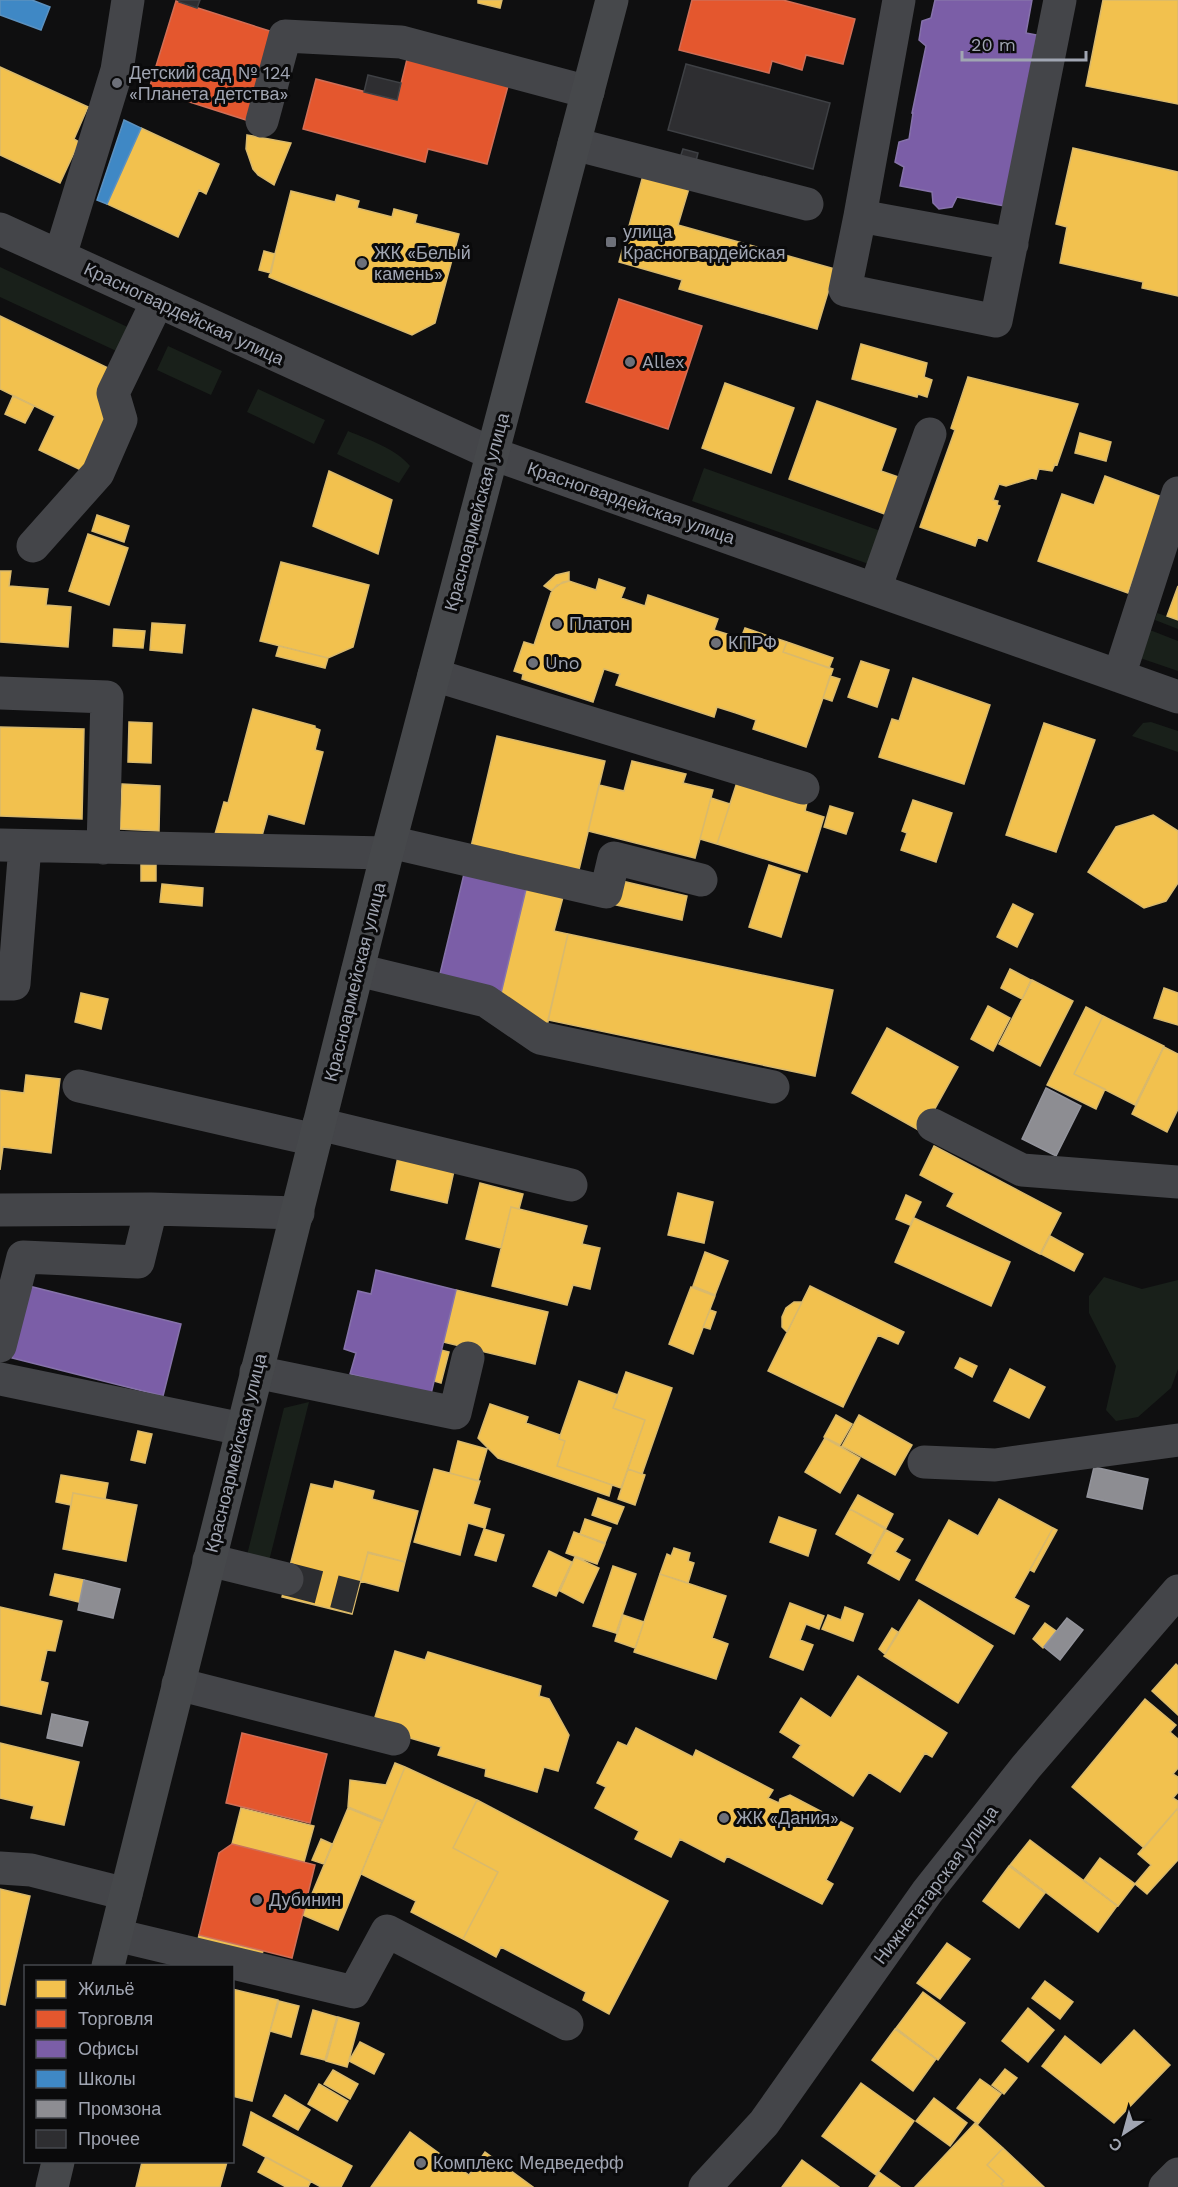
<svg xmlns="http://www.w3.org/2000/svg" width="1178" height="2187" font-family="'Work Sans',sans-serif">
	<style>
		.green { fill: #19201a }
		.homes { fill: #f2c14e; stroke: #d9b96c; stroke-width: 1.5 }
		.shops { fill: #e4572e; stroke: #d06e56; stroke-width: 1.5 }
		.offices { fill: #7b5ea7; stroke: #8673aa; stroke-width: 1.5 }
		.schools { fill: #3f88c5; stroke: #5c91bf; stroke-width: 1.5 }
		.industry { fill: #8d8d92; stroke: #93949c; stroke-width: 1.5 }
		.building { fill: #2e2e31; stroke: #3e4044; stroke-width: 1.5 }
		.lines { fill: none; stroke-linecap: round; stroke-linejoin: round }
		.minor-tunnel { stroke: #2c2d30; stroke-width: 33; stroke-dasharray: 33 16; stroke-linecap: butt }
		.minor { stroke: #444549; stroke-width: 33 }
		.major { stroke: #46484b; stroke-width: 33 }
		.poi-dot { fill: #6d7079; stroke: #0a0a0b; stroke-width: 2 }
		.labels { text-anchor: middle; stroke-width: 6; stroke-linejoin: round; paint-order: stroke }
		.poi-label { font-size: 18px; fill: #a0a5b2; stroke: #0a0a0b; text-anchor: start }
		.street-label { font-size: 18px; fill: #a0a5b2; stroke: #0a0a0b }
	</style>
	<rect width="100%" height="100%" fill="#0f0f10"/>
	<!-- green -->
	<path class="green" d="M0,267L136,331L125,355L0,297Z
		M168,346L222,371L211,395L157,370Z
		M258,389L325,420L314,444L247,412Z
		M348,431C369,440 395,448 410,466L399,483L337,454Z
		M704,468L889,534L877,567L692,501Z
		M1157,613L1178,620V629L1155,620Z
		M1150,630L1178,641V671L1140,658Z
		M1151,722L1178,731V752L1132,736L1143,723Z
		M1104,1277L1142,1289L1178,1280V1369L1171,1388L1138,1417L1116,1421L1106,1410L1116,1366L1089,1313V1296Z
		M309,1402L267,1569L245,1563L284,1408Z"/>
	<!-- homes -->
	<path class="homes" d="M478,0H502L500,8L478,3Z
		M1103,0H1178V104L1086,86Z
		M0,67L88,107L74,139L79,142L60,183L0,155Z
		M141,128L219,164L206,194L199,190L178,237L107,204Z
		M247,135L291,143L274,185L258,175L253,169L246,149Z
		M1073,148L1178,172V296L1142,288L1143,282L1060,263L1067,227L1056,224Z
		M644,172L690,185L678,225L835,269L817,329L679,289L682,280L619,262Z
		M291,191L335,202L337,195L359,201L357,208L392,217L394,209L417,215L415,223L459,234L435,323L412,335L269,277Z
		M264,251L275,254L271,273L259,270Z
		M0,316L110,369L108,419L83,471L39,450L55,416L0,389Z
		M861,344L927,363L924,377L932,380L927,397L918,394L917,397L852,379Z
		M968,377L1078,404L1057,465L1055,464L1052,471L1039,469L1036,479L1032,478L1006,486L999,484L993,500L998,501L997,505L1000,506L987,541L978,537L975,546L920,527L955,430L951,428Z
		M725,383L794,408L771,473L702,448Z
		M13,396L34,406L25,423L5,414Z
		M817,401L896,429L881,471L904,479L890,516L789,479Z
		M1080,433L1111,442L1106,461L1075,453Z
		M329,471L392,500L378,554L313,526Z
		M1105,476L1162,497L1128,593L1038,561L1062,494L1094,505Z
		M97,515L129,526L124,542L92,531Z
		M88,534L128,548L109,605L69,591Z
		M281,562L369,585L353,647L328,658L260,641Z
		M0,571H11L9,586L48,589L46,605L71,607L68,647L0,642Z
		M569,572V581L557,585L552,591L544,586L556,575Z
		M599,579L625,588L621,598L645,606L648,595L718,619L714,630L727,634L741,638L745,628L787,642L783,652L833,669L806,747L753,729L756,720L736,713L717,707L714,717L616,685L620,674L604,669L593,702L522,679L523,674L514,671L524,642L534,645L552,590L563,582L569,581L596,590Z
		M1178,586V620L1167,616Z
		M152,623L185,625L182,653L150,650Z
		M114,629L145,631L143,648L113,646Z
		M787,642L833,658L829,668L783,652Z
		M279,646L328,658L325,668L276,656Z
		M861,661L889,670L877,707L848,697Z
		M830,676L840,679L832,701L823,698Z
		M913,678L990,705L964,784L879,757L892,719L899,721Z
		M253,709L315,726V728L320,730L315,750L323,752L304,824L268,814L262,836L215,834L224,802L228,803Z
		M129,722L152,723L151,763L128,762Z
		M1044,723L1095,740L1056,852L1006,835Z
		M0,727L84,729L82,819L0,816Z
		M497,736L605,761L577,878L470,851Z
		M632,761L686,774L683,783L713,790L695,858L588,831L599,785L624,791Z
		M739,776L808,798L805,811L824,817L807,872L717,844Z
		M122,784L160,786L159,831L120,829Z
		M711,798L730,804L717,844L700,839Z
		M913,800L952,813L936,862L901,850L907,833L902,831Z
		M830,806L853,813L846,834L824,827Z
		M1153,815L1178,831V883L1166,901L1144,908L1088,872L1116,827Z
		M141,865H156V881H141Z
		M769,865L800,875L781,937L749,927Z
		M622,881L687,896L682,920L616,905Z
		M162,884L203,888L202,906L160,902Z
		M526,889L563,897L554,931L568,934L547,1026L501,993Z
		M1013,904L1033,914L1017,947L997,937Z
		M568,934L833,990L815,1076L548,1020Z
		M1010,969L1031,980L1022,999L1001,988Z
		M1032,980L1073,1001L1040,1066L999,1044Z
		M1164,988L1178,993V1025L1154,1018Z
		M81,993L108,999L101,1029L75,1022Z
		M988,1006L1010,1018L993,1051L971,1039Z
		M1086,1007L1103,1016L1074,1074L1105,1089L1096,1109L1047,1085Z
		M1103,1016L1164,1046L1135,1105L1074,1074Z
		M887,1028L958,1067L922,1132L852,1093Z
		M1164,1047L1178,1054V1109L1167,1132L1132,1114Z
		M26,1075L60,1079L51,1153L3,1147L0,1170V1090L24,1093Z
		M934,1146L1061,1213L1040,1254L947,1206L954,1193L920,1175Z
		M399,1152L455,1166L447,1203L391,1190Z
		M480,1183L523,1194L519,1209L511,1207L501,1248L466,1239Z
		M678,1193L713,1202L704,1243L668,1235Z
		M906,1195L921,1202L910,1225L896,1219Z
		M511,1207L587,1226L582,1244L600,1248L590,1289L573,1285L567,1305L492,1286Z
		M914,1218L1010,1262L991,1306L895,1262Z
		M1050,1236L1083,1254L1074,1271L1041,1254Z
		M705,1252L728,1261L715,1295L693,1286Z
		M810,1286L904,1332L898,1344L878,1335L843,1407L768,1371Z
		M691,1287L715,1296L693,1354L669,1344Z
		M456,1290L548,1312L535,1364L443,1342Z
		M794,1302H802L787,1332L782,1327V1317L786,1308Z
		M710,1310L716,1312L710,1329L703,1327Z
		M441,1350L449,1352L441,1383L434,1381Z
		M960,1358L977,1366L972,1377L955,1368Z
		M1010,1369L1045,1387L1029,1418L994,1401Z
		M626,1372L672,1388L642,1474L628,1469L645,1420L613,1408Z
		M579,1381L618,1395L613,1408L645,1420L621,1488L557,1466L565,1441L559,1439Z
		M490,1404L528,1417L526,1423L560,1435L559,1439L565,1441L557,1466L612,1485L609,1496L498,1458L478,1438Z
		M836,1415L852,1424L840,1445L824,1437Z
		M859,1415L912,1445L895,1475L842,1446Z
		M138,1431L152,1434L145,1463L131,1460Z
		M825,1438L860,1458L840,1493L805,1472Z
		M458,1441L487,1449L478,1481L450,1473Z
		M434,1469L480,1481L473,1504L490,1509L485,1528L468,1523L460,1555L414,1542Z
		M628,1469L645,1475L635,1505L618,1499Z
		M61,1475L108,1483L105,1499L73,1493L71,1505L56,1502Z
		M335,1481L374,1491L372,1499L418,1511L405,1562L368,1552L352,1614L282,1597L311,1484L333,1489Z
		M73,1493L137,1505L126,1561L63,1549Z
		M858,1495L893,1514L886,1528L850,1509Z
		M598,1498L624,1507L617,1524L592,1515Z
		M999,1499L1053,1528L1014,1598L1029,1606L1014,1634L916,1580L949,1520L978,1536Z
		M850,1509L885,1529L872,1554L836,1534Z
		M779,1517L816,1530L808,1556L770,1542Z
		M585,1519L611,1528L605,1543L580,1534Z
		M1053,1528L1057,1530L1034,1572L1030,1570Z
		M484,1529L504,1535L496,1561L475,1555Z
		M886,1530L903,1539L895,1552L910,1560L899,1580L868,1563Z
		M574,1532L605,1544L597,1564L566,1553Z
		M674,1548L690,1553L688,1561L694,1563L688,1583L660,1574L667,1554L671,1556Z
		M549,1551L572,1562L556,1596L533,1586Z
		M368,1553L405,1562L398,1591L360,1581Z
		M575,1557L599,1568L583,1603L560,1591Z
		M613,1566L636,1574L616,1633L593,1626Z
		M55,1574L84,1580L79,1602L50,1595Z
		M660,1574L726,1596L712,1638L728,1644L716,1679L634,1652Z
		M919,1600L993,1646L958,1703L884,1656Z
		M790,1603L824,1616L819,1629L806,1624L800,1640L813,1645L803,1670L770,1657Z
		M0,1607L62,1621L55,1651L47,1650L40,1681L48,1683L41,1714L0,1705Z
		M845,1607L863,1614L853,1641L822,1629L828,1615L841,1620Z
		M623,1615L644,1622L635,1648L615,1641Z
		M1045,1623L1056,1631L1043,1648L1033,1639Z
		M892,1628L898,1632L885,1654L879,1649Z
		M395,1651L425,1660L428,1652L541,1686L539,1696L549,1699L569,1735L558,1771L544,1767L537,1792L485,1776L486,1769L438,1755L441,1747L372,1727Z
		M1176,1664L1178,1666V1715L1152,1691Z
		M858,1676L947,1733L932,1757L925,1753L900,1792L869,1772L853,1796L793,1757L801,1745L780,1732L801,1698L831,1718Z
		M1145,1699L1176,1725L1170,1732L1178,1739V1768L1173,1774L1178,1777V1792L1173,1798L1178,1801V1808L1144,1848L1072,1787Z
		M636,1728L693,1757L696,1750L773,1790L768,1798L779,1803L780,1799L790,1795L853,1828L826,1880L833,1884L822,1904L727,1856L724,1862L680,1839L671,1857L635,1839L639,1831L595,1808L606,1787L597,1783L618,1742L627,1746Z
		M0,1743L79,1762L64,1825L31,1818L34,1806L0,1798Z
		M395,1763L405,1767L383,1821L348,1807L350,1780L386,1785Z
		M405,1767L477,1800L453,1848L498,1872L463,1939L411,1912L416,1901L361,1874Z
		M477,1800L668,1901L609,2014L583,2000L586,1992L501,1947L496,1957L463,1939L498,1872L453,1848Z
		M241,1808L314,1826L304,1862L232,1844Z
		M348,1808L382,1822L338,1930L303,1915Z
		M1178,1808V1860L1147,1894L1135,1884L1151,1865L1138,1854Z
		M321,1839L332,1844L324,1864L312,1860Z
		M1030,1840L1117,1906L1098,1932L1010,1865Z
		M1100,1858L1135,1884L1118,1906L1084,1880Z
		M1009,1866L1045,1893L1019,1928L983,1901Z
		M0,1889L30,1896L5,2005L0,2004Z
		M199,1935L229,1943L227,1951L197,1944Z
		M229,1943L263,1951L260,1960L227,1952Z
		M947,1943L970,1959L940,1999L917,1983Z
		M1045,1981L1073,2002L1060,2019L1032,1998Z
		M232,1989L278,2000L252,2101L232,2096Z
		M923,1992L965,2023L938,2060L896,2028Z
		M279,2001L299,2006L291,2037L270,2031Z
		M1028,2008L1054,2030L1028,2062L1002,2041Z
		M313,2010L337,2017L325,2060L301,2054Z
		M338,2017L359,2023L347,2067L326,2061Z
		M895,2029L936,2059L913,2091L872,2060Z
		M1134,2030L1170,2065L1114,2123L1042,2066L1065,2036L1101,2065Z
		M360,2042L384,2054L374,2074L349,2061Z
		M1005,2069L1017,2078L1004,2094L992,2085Z
		M333,2070L358,2084L350,2099L324,2084Z
		M980,2079L1001,2094L978,2124L957,2108Z
		M861,2083L914,2121L876,2175L822,2136Z
		M319,2084L348,2101L337,2121L308,2104Z
		M285,2095L310,2110L298,2130L273,2116Z
		M934,2098L967,2123L950,2146L916,2121Z
		M251,2112L352,2166L341,2187H321L243,2145Z
		M975,2123L1003,2148L987,2165L1004,2181L1001,2184L1004,2187H915Z
		M410,2132L469,2175L485,2152L533,2187H371Z
		M1003,2148L1044,2187H1004L1001,2184L1004,2181L987,2165Z
		M266,2157L311,2181L308,2187H286L258,2172Z
		M802,2160L839,2187H782Z
		M142,2162H227L220,2187H136Z
		M879,2172L900,2187H869Z"/>
	<!-- shops -->
	<path class="shops" d="M692,0H783L855,19L843,64L806,55L802,70L772,61L769,73L679,50Z
		M176,1L273,32L246,120L149,89Z
		M409,51L508,86L487,164L428,149L425,162L303,129L316,79L397,100Z
		M619,299L702,326L668,429L586,402Z
		M242,1733L327,1754L310,1823L226,1803Z
		M232,1844L315,1865L292,1958L199,1935L219,1853Z"/>
	<!-- offices -->
	<path class="offices" d="M935,0H1032L1026,33L1037,35L1005,206L957,197L952,207L939,209L933,203L932,192L900,186L904,167L895,162L899,142L909,139L913,113H912L926,46L919,40L922,21L931,18Z
		M464,874L526,889L501,993L439,978Z
		M376,1270L456,1290L431,1394L350,1374L356,1353L344,1349L358,1291L371,1294Z
		M29,1286L181,1324L163,1396L12,1358Z"/>
	<!-- schools -->
	<path class="schools" d="M0,0H32L50,7L41,30L0,15Z
		M124,120L141,128L107,204L97,200Z"/>
	<!-- industry -->
	<path class="industry" d="M1046,1088L1081,1106L1056,1156L1022,1139Z
		M1094,1467L1148,1479L1142,1509L1087,1497Z
		M84,1580L120,1589L113,1618L78,1610Z
		M1067,1618L1083,1630L1060,1660L1044,1647Z
		M52,1714L88,1722L82,1746L47,1738Z"/>
	<!-- building -->
	<path class="building" d="M179,0H200L197,8L179,2Z
		M686,64L830,103L813,169L668,130Z
		M368,75L401,83L397,100L364,92Z
		M683,149L698,153L695,165L679,161Z"/>
	<g class="lines">
		<!-- minor-tunnel -->
		<path class="minor-tunnel" d="M287,1579L356,1597"/>
		<!-- minor -->
		<path class="minor" d="M899,0L860,216L1012,244
			M262,121L285,36L401,42L588,92
			M574,144L807,204
			M860,216L845,290L996,321L1060,0
			M0,229L493,454L1178,697
			M60,256L117,70L128,0
			M33,546L98,473L121,420L113,393L157,302
			M875,589L930,434
			M434,675L803,788
			M1119,676L1178,493
			M0,693L107,697L103,848
			M390,842L606,892L614,858L701,880
			M0,845L387,853
			M358,970L486,1001L540,1038L773,1087
			M0,984H14L25,846
			M79,1086L315,1140
			M319,1124L571,1185
			M933,1125L1022,1170L1178,1182
			M0,1210L151,1209L298,1213
			M0,1346L23,1257L138,1262L151,1209
			M256,1372L455,1413L468,1358
			M0,1379L242,1429
			M924,1462L995,1465L1178,1440
			M209,1560L287,1579
			M178,1684L394,1739
			M0,1868L31,1870L126,1894
			M116,1935L354,1992L387,1931L567,2024
			M705,2187L764,2123L927,1892L1026,1767L1178,1591
			M1165,2187L1178,2174"/>
		<!-- major -->
		<path class="major" d="M108,1966L387,853L612,0
			M52,2187L58,2162"/>
	</g>
	<!-- markers -->
	<g class="poi-dot">
		<circle cx="117" cy="83" r="6"/>
		<rect x="605" y="236" width="12" height="12" rx="3"/>
		<circle cx="362" cy="263" r="6"/>
		<circle cx="630" cy="362" r="6"/>
		<circle cx="557" cy="624" r="6"/>
		<circle cx="716" cy="643" r="6"/>
		<circle cx="533" cy="663" r="6"/>
		<circle cx="724" cy="1818" r="6"/>
		<circle cx="257" cy="1900" r="6"/>
		<circle cx="421" cy="2163" r="6"/>
	</g>
	<g class="labels">
		<!-- poi labels -->
		<g class="poi-label">
			<text x="129" y="79">Детский сад № 124<tspan x="129" dy="21">«Планета детства»</tspan></text>
			<text x="623" y="238">улица<tspan x="623" dy="21">Красногвардейская</tspan></text>
			<text x="374" y="259">ЖК «Белый<tspan x="374" dy="21">камень»</tspan></text>
			<text x="642" y="368">Allex</text>
			<text x="569" y="630">Платон</text>
			<text x="728" y="649">КПРФ</text>
			<text x="545" y="669">Uno</text>
			<text x="736" y="1824">ЖК «Дания»</text>
			<text x="269" y="1906">Дубинин</text>
			<text x="433" y="2169">Комплекс Медведефф</text>
		</g>
		<!-- street labels -->
		<g class="street-label">
			<text transform="translate(184 314) rotate(25)" y="6">Красногвардейская улица</text>
			<text transform="translate(631 503) rotate(19)" y="6">Красногвардейская улица</text>
			<text transform="translate(477 512) rotate(-75)" y="6">Красноармейская улица</text>
			<text transform="translate(355 982) rotate(-76)" y="6">Красноармейская улица</text>
			<text transform="translate(236 1453) rotate(-76)" y="6">Красноармейская улица</text>
			<text transform="translate(936 1885) rotate(-53)" y="6">Нижнетатарская улица</text>
		</g>
	</g>
	<!-- legend -->
	<rect x="24" y="1965" width="210" height="198" fill="#0a0a0b" stroke="#46484e" stroke-width="1.5"/>
	<rect x="36" y="1980" width="30" height="18" fill="#f2c14e" stroke="#46484e" stroke-width="1.5"/>
	<text x="78" y="1995" font-size="18" fill="#a0a5b2">Жильё</text>
	<rect x="36" y="2010" width="30" height="18" fill="#e4572e" stroke="#46484e" stroke-width="1.5"/>
	<text x="78" y="2025" font-size="18" fill="#a0a5b2">Торговля</text>
	<rect x="36" y="2040" width="30" height="18" fill="#7b5ea7" stroke="#46484e" stroke-width="1.5"/>
	<text x="78" y="2055" font-size="18" fill="#a0a5b2">Офисы</text>
	<rect x="36" y="2070" width="30" height="18" fill="#3f88c5" stroke="#46484e" stroke-width="1.5"/>
	<text x="78" y="2085" font-size="18" fill="#a0a5b2">Школы</text>
	<rect x="36" y="2100" width="30" height="18" fill="#8d8d92" stroke="#46484e" stroke-width="1.5"/>
	<text x="78" y="2115" font-size="18" fill="#a0a5b2">Промзона</text>
	<rect x="36" y="2130" width="30" height="18" fill="#2e2e31" stroke="#46484e" stroke-width="1.5"/>
	<text x="78" y="2145" font-size="18" fill="#a0a5b2">Прочее</text>
	<!-- north arrow -->
	<g transform="translate(1124 2133) rotate(216)" stroke="#0a0a0b" stroke-width="4.5" paint-order="stroke">
	<path d="M0-4.5L10 22L0 15L-10 22Z" fill="#a0a5b2"/>
	<text y="-9" font-size="16" font-weight="bold" text-anchor="middle" fill="#a0a5b2">С</text>
	</g>
	<!-- scale -->
	<path d="M962 51v9h124v-9" fill="none" stroke="#a0a5b2" stroke-width="3"/>
	<text x="971" y="51" font-size="18" fill="#a0a5b2" stroke="#0a0a0b" stroke-width="4.5" paint-order="stroke">20 m</text>
</svg>
